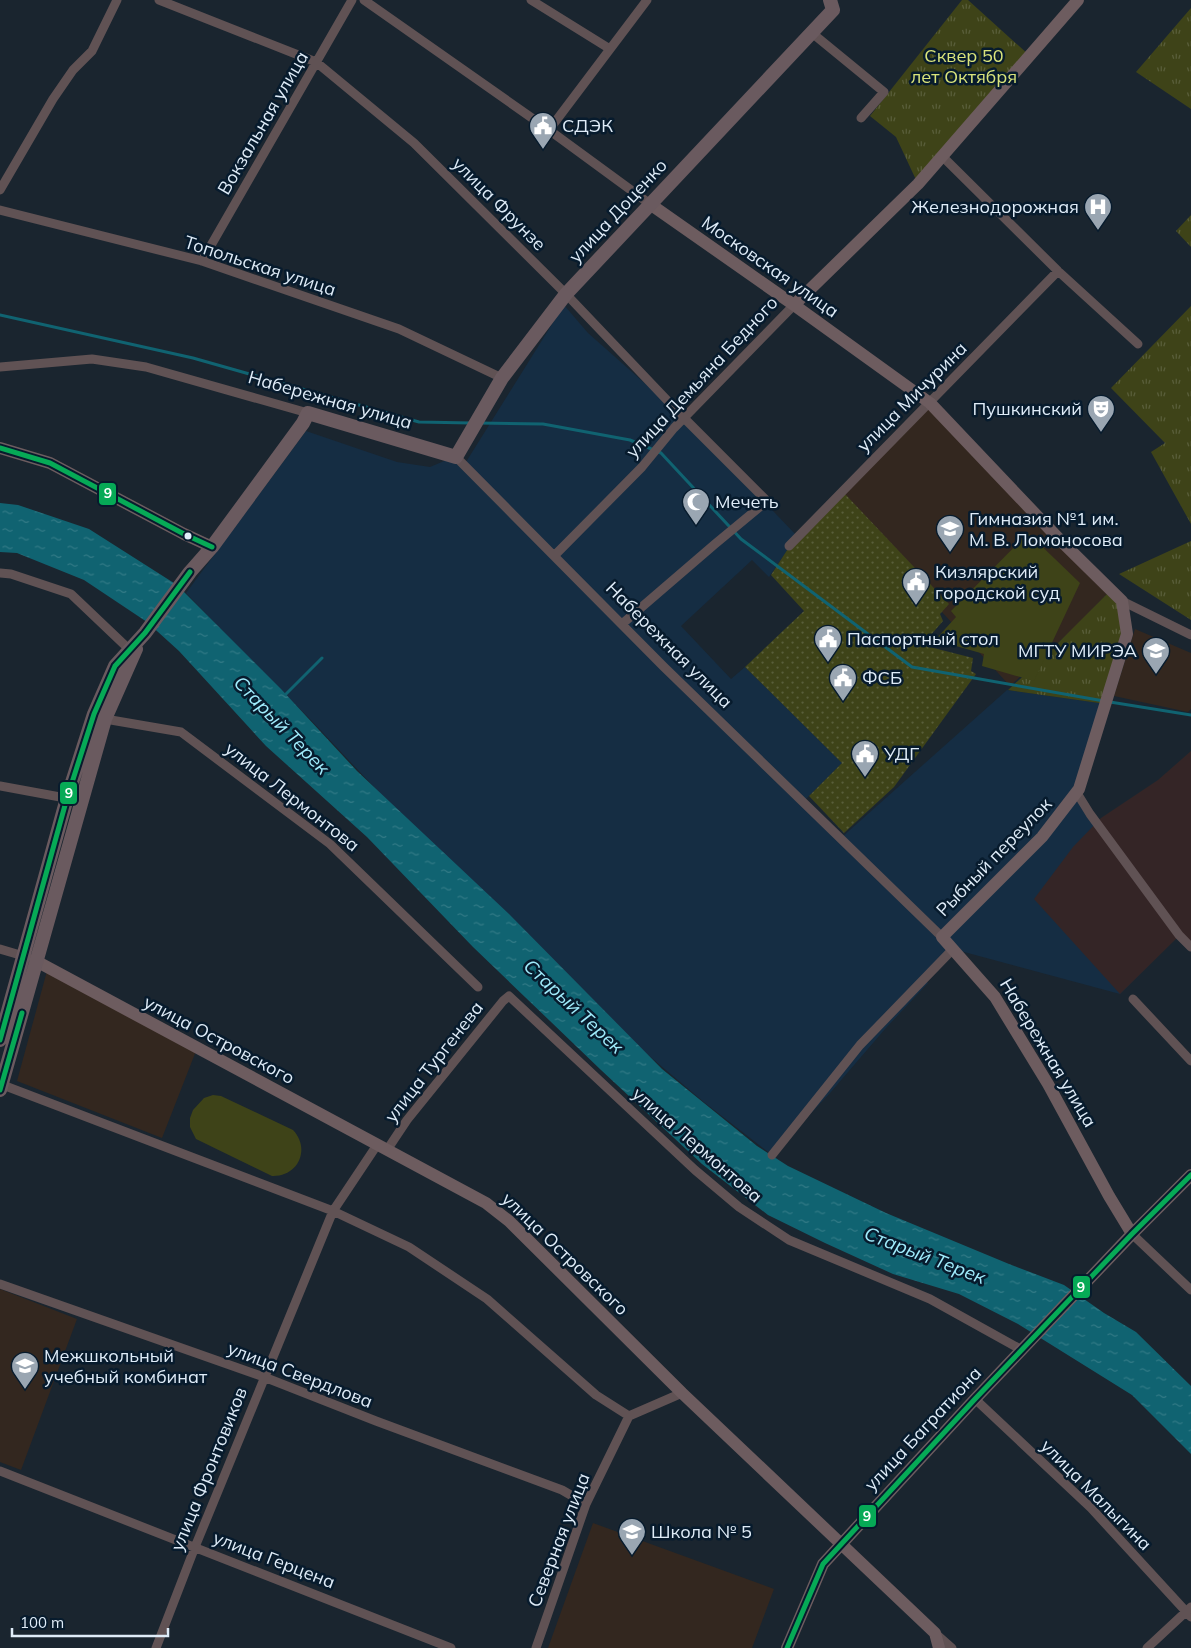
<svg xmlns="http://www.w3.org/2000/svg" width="1191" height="1648" font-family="Mulish,sans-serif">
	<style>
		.built { fill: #152d43 }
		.education { fill: #33271f }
		.medical { fill: #342526 }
		.grass { fill: url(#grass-tufts) }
		.garden { fill: url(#garden-dots) }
		.pitch { fill: #3e4318 }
		.water { fill: url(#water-ripples) }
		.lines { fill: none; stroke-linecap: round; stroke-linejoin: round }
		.stream { stroke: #106371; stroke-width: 3 }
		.street { stroke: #605254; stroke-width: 9 }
		.secondary { stroke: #6d5c5f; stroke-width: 12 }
		.primary { stroke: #6a5a5f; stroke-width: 14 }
		.bus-1-casing { stroke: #071b2d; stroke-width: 9 }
		.bus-1 { stroke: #06aa56; stroke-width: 5 }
		.bus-dot { fill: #dfecf8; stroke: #071b2d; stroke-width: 2 }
		.labels { text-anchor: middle; stroke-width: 5; stroke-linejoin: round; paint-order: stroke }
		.park-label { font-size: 18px; fill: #dae47b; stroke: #071b2d }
		.street-label { font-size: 18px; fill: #dfecf8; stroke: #071b2d }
		.poi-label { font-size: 18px; fill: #dfecf8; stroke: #071b2d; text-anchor: start }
		.water-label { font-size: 19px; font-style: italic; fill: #a0ecfc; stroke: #071b2d }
		.line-badge { stroke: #071b2d; stroke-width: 2 }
		.badge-label { font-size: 14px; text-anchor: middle; font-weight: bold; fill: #fff }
	</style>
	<defs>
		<pattern id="grass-tufts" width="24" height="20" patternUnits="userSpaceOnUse" patternTransform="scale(1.25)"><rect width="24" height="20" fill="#3e4318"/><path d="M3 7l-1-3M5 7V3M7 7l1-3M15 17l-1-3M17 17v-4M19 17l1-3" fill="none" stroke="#595e3a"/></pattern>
		<pattern id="garden-dots" width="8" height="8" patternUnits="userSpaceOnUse" patternTransform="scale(1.25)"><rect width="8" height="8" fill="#3e4318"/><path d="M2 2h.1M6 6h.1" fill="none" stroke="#595e3a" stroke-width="1.8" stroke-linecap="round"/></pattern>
		<pattern id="water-ripples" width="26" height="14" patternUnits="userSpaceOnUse" patternTransform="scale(1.25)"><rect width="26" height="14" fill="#106371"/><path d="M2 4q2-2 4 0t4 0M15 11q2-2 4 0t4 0" fill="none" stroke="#327a86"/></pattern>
	</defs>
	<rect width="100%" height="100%" fill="#1a252f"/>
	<!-- built -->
	<path class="built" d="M564,305L588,333L684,418L797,536L769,577L752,560L681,626L731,679L745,667L842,763L803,802L841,838L1007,690L1106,704L1077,793L1179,935L1120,994L953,949L926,981L928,983L885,1029L830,1093L772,1155L705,1103L641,1049L489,896L392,806L308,717L254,664L186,593L306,431L397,462L430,467L456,456L466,462Z"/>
	<!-- education -->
	<path class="education" d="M927,407L1108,593L1073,629L1010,686L907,574L808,531Z
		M1135,629L1191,653V709L1188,712L1114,696Z
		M47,971L196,1051L162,1138L17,1081Z
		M0,1289L77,1319L21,1470L0,1462Z
		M593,1523L774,1589L752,1648H548Z"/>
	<!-- medical -->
	<path class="medical" d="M1191,751V947L1179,936L1120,994L1034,899L1073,847L1101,818L1158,780Z"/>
	<!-- grass -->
	<path class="grass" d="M962,0H968L1030,56L918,184L896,137L870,116Z
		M1191,8V109L1136,72Z
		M1191,215V247L1176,231Z
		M1191,306V524L1151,452L1165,443L1111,388Z
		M1191,541V620L1119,574Z
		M1109,592L1120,603L1125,633L1106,704L1008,690L1045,656Z"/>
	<!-- garden -->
	<path class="garden" d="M845,494L949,604L940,614L943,621L922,645L973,658L971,671L976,674L894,787L844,833L809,796L842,763L745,667L804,611L771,575L793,541Z"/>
	<!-- pitch -->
	<path class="pitch" d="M1028,533L1080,583L1034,681L982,666L984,654L935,640L956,617L951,611Z
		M213,1095L221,1096L293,1130C311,1149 298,1177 272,1176L196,1139L190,1127V1118L193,1110L204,1098Z"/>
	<!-- water -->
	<path class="water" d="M0,503L18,505L89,529L177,585L281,689L357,771L509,914L662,1069L757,1146L788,1166L886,1213L1009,1264L1064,1285L1104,1313L1136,1332L1191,1386V1454L1132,1395L1018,1324L959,1294L893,1274L825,1243L768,1215L702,1164L601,1070L473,947L367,837L266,746L179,651L147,622L84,580L17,553L0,552Z"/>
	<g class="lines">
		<!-- stream -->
		<path class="stream" d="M0,315L193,358L419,422L471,423
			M479,423L543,424L630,440L661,453L741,539L912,667L1104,701
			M286,694L322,658
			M1110,702L1191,715"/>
		<!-- street -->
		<path class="street" d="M159,0L316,62L414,143L566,294L684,418L767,501L715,544L622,624
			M364,0L549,130L650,204
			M531,0L610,49
			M812,33L884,92L861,118
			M549,130L647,0
			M942,156L1058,271L1138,344
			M0,190L53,99L73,70L92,51L117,0
			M0,210L202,261L399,329L502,378
			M202,261L352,0
			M0,367L92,359L146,367L308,413
			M456,457L664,667L942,937
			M789,546L1058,271
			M554,556L642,467L674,428L794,305
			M0,573L11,574L71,594L133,653
			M1122,601L1191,635
			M105,719L181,732L330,844L478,987
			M0,786L71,799
			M1077,793L1090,814L1179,935L1191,947
			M0,949L27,957
			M1133,999L1191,1061
			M0,1084L333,1211L409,1247L487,1299L596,1395L629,1416
			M387,1150L407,1120L503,1001L509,996L695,1170L739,1207L789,1240L930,1299L1022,1350
			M772,1155L860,1045L953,949
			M1132,1234L1191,1290
			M0,1284L264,1377L376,1421L562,1490L586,1504
			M975,1399L1091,1508L1191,1617
			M0,1471L451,1648
			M935,1633L952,1648
			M156,1648L195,1547L333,1211L377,1145
			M536,1648L586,1504L629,1416L682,1393
			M1147,1648L1191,1607"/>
		<!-- secondary -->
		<path class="secondary" d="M650,204L794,305L930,403L1060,540L1122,601L1127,634L1079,789L1042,837L942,937L995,997L1048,1084L1109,1196L1132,1234
			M794,305L918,184L1078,0
			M0,448L50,463L184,534L212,547
			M36,961L486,1203L509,1221L682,1393L935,1633L939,1648
			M787,1648L823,1564L975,1399L1132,1234L1191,1175"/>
		<!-- primary -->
		<path class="primary" d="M0,1040L67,798L94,714L115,666L145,633L190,572L212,547L303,423L308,413L456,457L502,378L566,294L833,10L830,0
			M0,1090L105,719L136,649"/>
		<defs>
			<path id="bus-1" d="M0,448L50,463L184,534L212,547
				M0,1040L67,798L94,714L115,666L145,633L190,572
				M0,1090L22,1013
				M787,1648L823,1564L975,1399L1132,1234L1191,1175"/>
		</defs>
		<!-- bus-1 casing -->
		<use href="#bus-1" class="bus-1-casing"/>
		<!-- bus-1 -->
		<use href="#bus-1" class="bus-1"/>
	</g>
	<!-- icons -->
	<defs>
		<symbol id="civic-pin" viewBox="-11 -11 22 30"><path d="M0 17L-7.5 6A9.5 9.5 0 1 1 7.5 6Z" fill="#9aa6b2" stroke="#071b2d"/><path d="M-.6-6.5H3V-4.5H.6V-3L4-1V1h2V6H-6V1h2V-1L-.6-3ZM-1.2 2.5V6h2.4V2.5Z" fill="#fff"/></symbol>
		<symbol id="hospital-pin" viewBox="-11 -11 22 30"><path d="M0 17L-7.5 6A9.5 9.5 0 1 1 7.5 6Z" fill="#9aa6b2" stroke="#071b2d"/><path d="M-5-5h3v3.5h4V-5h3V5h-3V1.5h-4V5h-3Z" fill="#fff"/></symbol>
		<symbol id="theatre-pin" viewBox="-11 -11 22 30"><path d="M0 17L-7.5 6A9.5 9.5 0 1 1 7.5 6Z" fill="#9aa6b2" stroke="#071b2d"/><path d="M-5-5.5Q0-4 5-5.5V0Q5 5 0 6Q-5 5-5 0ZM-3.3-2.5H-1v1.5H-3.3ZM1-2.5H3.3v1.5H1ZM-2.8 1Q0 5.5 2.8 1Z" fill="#fff"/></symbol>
		<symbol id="mosque-pin" viewBox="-11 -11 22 30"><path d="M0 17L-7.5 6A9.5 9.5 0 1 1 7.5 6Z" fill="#9aa6b2" stroke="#071b2d"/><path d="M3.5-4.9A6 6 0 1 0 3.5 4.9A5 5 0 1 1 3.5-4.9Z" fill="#fff"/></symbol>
		<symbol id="school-pin" viewBox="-11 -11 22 30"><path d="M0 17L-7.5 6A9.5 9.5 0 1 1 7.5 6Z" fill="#9aa6b2" stroke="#071b2d"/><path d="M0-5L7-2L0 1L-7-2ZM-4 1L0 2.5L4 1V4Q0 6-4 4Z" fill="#fff"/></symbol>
		<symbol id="university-pin" viewBox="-11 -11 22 30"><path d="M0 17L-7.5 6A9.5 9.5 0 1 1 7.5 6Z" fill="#9aa6b2" stroke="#071b2d"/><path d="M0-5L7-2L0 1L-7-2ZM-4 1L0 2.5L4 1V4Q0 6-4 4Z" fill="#fff"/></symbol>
	</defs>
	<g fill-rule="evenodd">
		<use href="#civic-pin" x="527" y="110" width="32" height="43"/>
		<use href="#hospital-pin" x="1082" y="191" width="32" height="43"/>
		<use href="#theatre-pin" x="1085" y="393" width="32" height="43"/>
		<use href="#mosque-pin" x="680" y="486" width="32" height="43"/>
		<use href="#school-pin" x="934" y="513" width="32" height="43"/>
		<use href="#civic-pin" x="900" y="566" width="32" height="43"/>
		<use href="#civic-pin" x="812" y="623" width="32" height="43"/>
		<use href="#university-pin" x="1140" y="635" width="32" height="43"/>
		<use href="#civic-pin" x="827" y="662" width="32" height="43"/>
		<use href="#civic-pin" x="849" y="738" width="32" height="43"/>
		<use href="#university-pin" x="9" y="1350" width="32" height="43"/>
		<use href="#school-pin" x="616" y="1516" width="32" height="43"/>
	</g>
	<!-- markers -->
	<circle class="bus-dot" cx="188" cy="536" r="4.5"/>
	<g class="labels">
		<!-- park labels -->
		<g class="park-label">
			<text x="964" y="62">Сквер 50<tspan x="964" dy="21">лет Октября</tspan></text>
		</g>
		<!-- street labels -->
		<g class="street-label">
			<text transform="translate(263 123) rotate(-60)" y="6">Вокзальная улица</text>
			<text transform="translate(499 204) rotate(45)" y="6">улица Фрунзе</text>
			<text transform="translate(618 211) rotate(-47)" y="6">улица Доценко</text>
			<text transform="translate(260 266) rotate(18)" y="6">Топольская улица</text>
			<text transform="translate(770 267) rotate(35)" y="6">Московская улица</text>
			<text transform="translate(702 377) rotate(-47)" y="6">улица Демьяна Бедного</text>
			<text transform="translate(912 397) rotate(-45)" y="6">улица Мичурина</text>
			<text transform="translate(330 400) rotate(16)" y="6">Набережная улица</text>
			<text transform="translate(669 645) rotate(45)" y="6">Набережная улица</text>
			<text transform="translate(292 797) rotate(38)" y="6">улица Лермонтова</text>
			<text transform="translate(994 857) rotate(-46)" y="6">Рыбный переулок</text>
			<text transform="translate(219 1040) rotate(28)" y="6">улица Островского</text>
			<text transform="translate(1048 1053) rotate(59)" y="6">Набережная улица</text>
			<text transform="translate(434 1062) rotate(-52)" y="6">улица Тургенева</text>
			<text transform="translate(697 1145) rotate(41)" y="6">улица Лермонтова</text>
			<text transform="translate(565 1254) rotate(44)" y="6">улица Островского</text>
			<text transform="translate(300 1375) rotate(21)" y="6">улица Свердлова</text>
			<text transform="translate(923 1429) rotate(-47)" y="6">улица Багратиона</text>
			<text transform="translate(209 1469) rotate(-68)" y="6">улица Фронтовиков</text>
			<text transform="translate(1096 1495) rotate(45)" y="6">улица Малыгина</text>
			<text transform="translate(559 1540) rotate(-69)" y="6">Северная улица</text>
			<text transform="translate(274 1560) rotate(21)" y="6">улица Герцена</text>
		</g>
		<!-- poi labels -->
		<g class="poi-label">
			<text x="562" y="132">СДЭК</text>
			<text x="1079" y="213" text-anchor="end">Железнодорожная</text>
			<text x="1082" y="415" text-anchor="end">Пушкинский</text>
			<text x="715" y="508">Мечеть</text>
			<text x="969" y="525">Гимназия №1 им.<tspan x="969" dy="21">М. В. Ломоносова</tspan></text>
			<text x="935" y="578">Кизлярский<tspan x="935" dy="21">городской суд</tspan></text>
			<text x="847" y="645">Паспортный стол</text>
			<text x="1137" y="657" text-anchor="end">МГТУ МИРЭА</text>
			<text x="862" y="684">ФСБ</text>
			<text x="884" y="760">УДГ</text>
			<text x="44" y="1362">Межшкольный<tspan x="44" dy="21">учебный комбинат</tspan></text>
			<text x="651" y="1538">Школа № 5</text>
		</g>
		<!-- water labels -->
		<g class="water-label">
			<text transform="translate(282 725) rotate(46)" y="7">Старый Терек</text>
			<text transform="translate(574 1006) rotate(43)" y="7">Старый Терек</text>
			<text transform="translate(925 1255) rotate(21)" y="7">Старый Терек</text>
		</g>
	</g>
	<g class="line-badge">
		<rect x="98" y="482" width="19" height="24" rx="5" fill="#06aa56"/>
		<rect x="59" y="781" width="19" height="24" rx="5" fill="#06aa56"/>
		<rect x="1072" y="1275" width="19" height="24" rx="5" fill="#06aa56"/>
		<rect x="858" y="1504" width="19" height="24" rx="5" fill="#06aa56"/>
	</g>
	<g class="badge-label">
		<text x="108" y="498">9</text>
		<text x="69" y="798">9</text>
		<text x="1081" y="1292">9</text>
		<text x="867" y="1521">9</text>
	</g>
	<!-- scale -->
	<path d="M12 1628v8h156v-8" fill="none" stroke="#dfecf8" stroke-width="2.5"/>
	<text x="20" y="1628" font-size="15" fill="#dfecf8" stroke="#071b2d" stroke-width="4" paint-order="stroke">100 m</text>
</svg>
